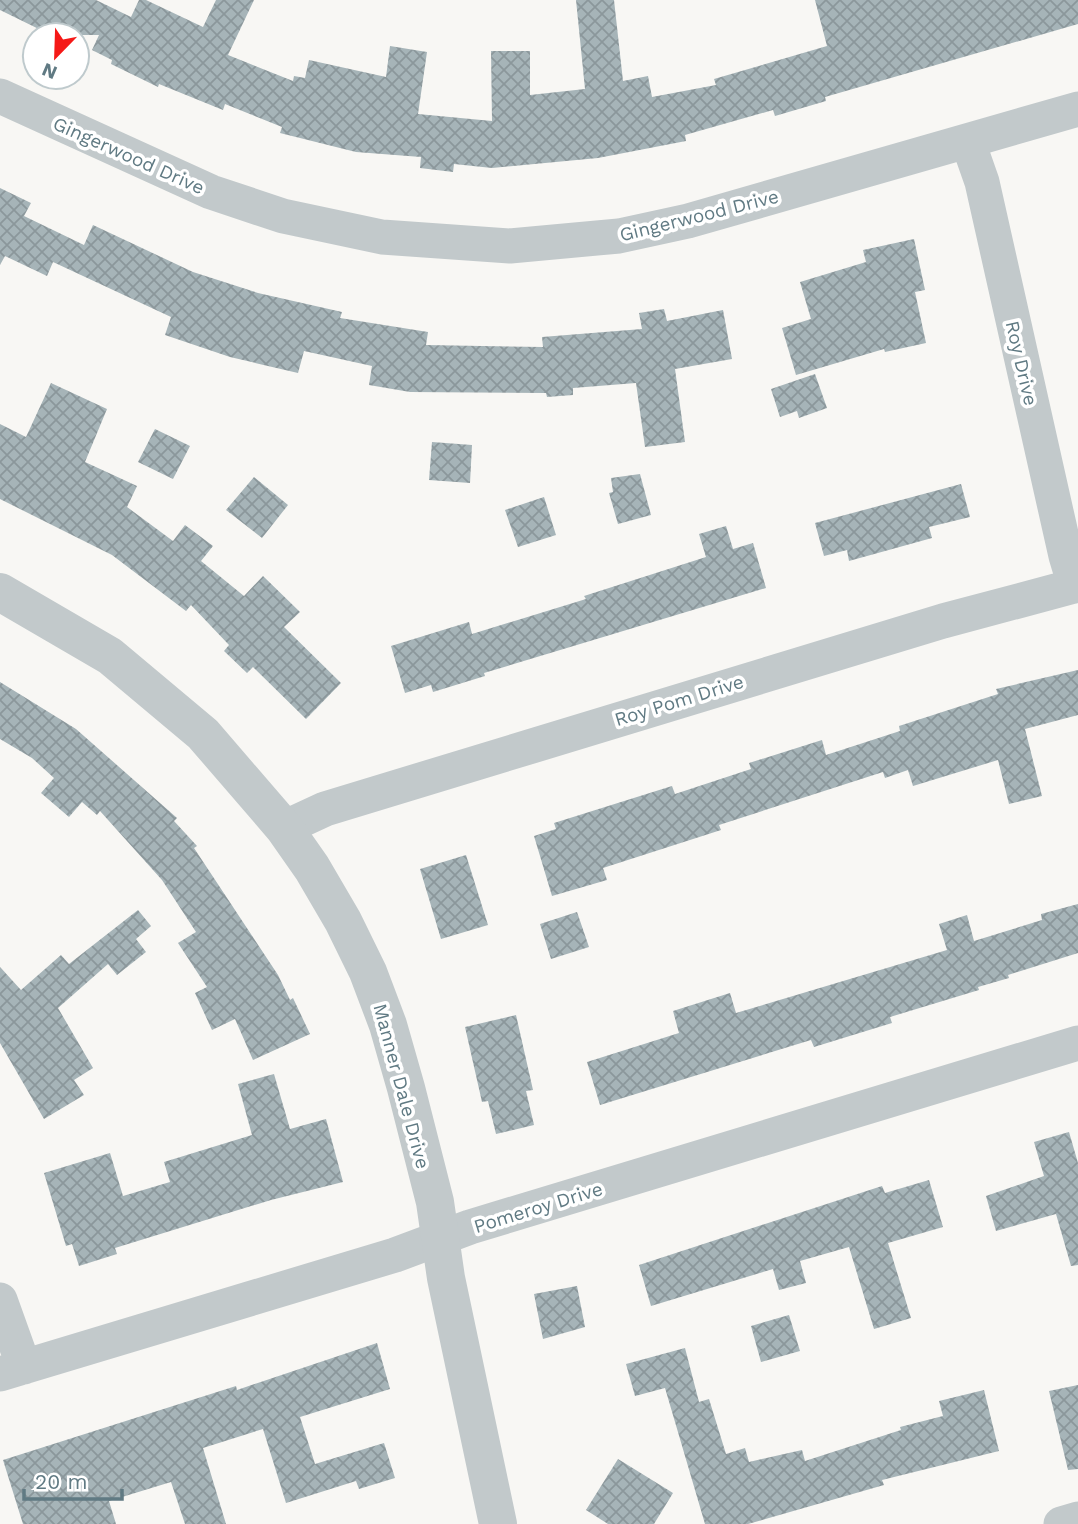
<svg xmlns="http://www.w3.org/2000/svg" width="1078" height="1524" font-family="'Work Sans',sans-serif">
	<style>
		.building { fill: url(#building-cross-hatch) }
		.lines { fill: none; stroke-linecap: round; stroke-linejoin: round }
		.minor { stroke: #c2c9cb; stroke-width: 35 }
		.tertiary { stroke: #c2c9cb; stroke-width: 38 }
		.labels { text-anchor: middle; stroke-width: 7; stroke-linejoin: round; paint-order: stroke }
		.street-label { font-size: 19px; fill: #607a83; stroke: #fff }
	</style>
	<defs>
		<pattern id="building-cross-hatch" width="8" height="8" patternUnits="userSpaceOnUse" patternTransform="scale(1.75)"><rect width="8" height="8" fill="#a6b4b8"/><path d="M0 0l8 8M0 8l8-8" fill="none" stroke="#8b979b"/></pattern>
	</defs>
	<rect width="100%" height="100%" fill="#f8f7f4"/>
	<!-- building -->
	<path class="building" d="M0,0H96L131,17L139,0H146L203,27L216,0H254L228,55L293,81L294,76L305,78L309,60L386,77L390,46L427,52L418,114L492,121L491,51H530V95L585,89L576,0H614L623,81L648,76L652,97L716,85L714,79L827,46L815,0H1078V24L825,97L826,101L775,116L773,110L685,135L686,141L598,158L492,168L454,164L453,172L420,168L421,157L356,152L280,133L282,127L225,104L223,110L159,84L158,87L111,64L112,60L92,50L99,35H51L0,10Z
		M0,188L31,203L24,216L84,245L93,225L193,272L258,293L342,312L340,318L428,332L426,345L543,347L542,337L642,329L639,313L664,309L667,321L723,310L732,359L675,369L685,442L645,447L636,383L573,388V395L547,397L546,393L410,392L369,385L372,366L304,351L298,373L230,357L165,335L171,317L53,262L47,276L5,256L0,265Z
		M914,239L925,290L915,292L926,343L885,352L884,349L796,375L782,328L811,319L800,282L866,262L863,250Z
		M815,374L827,408L799,418L797,411L780,417L771,389Z
		M51,383L107,409L85,462L137,486L127,507L173,541L185,525L213,546L201,561L244,596L263,576L300,612L284,627L341,683L306,719L253,667L247,673L224,651L229,645L191,605L186,611L112,555L0,499V424L26,437Z
		M155,429L190,446L173,479L138,462Z
		M432,442L472,445L470,483L429,480Z
		M640,474L651,515L618,524L609,493L613,492L611,478Z
		M254,477L288,505L262,538L226,510Z
		M961,484L970,517L929,527L932,538L849,561L847,550L824,556L815,523Z
		M544,497L556,535L518,547L505,510Z
		M726,526L733,549L753,543L766,588L484,673L485,676L433,692L431,685L405,693L391,646L469,622L472,634L586,599L584,596L706,557L699,534Z
		M1078,670V715L1025,729L1042,796L1009,804L998,760L913,786L908,770L885,778L883,772L719,825L721,830L603,868L607,880L552,896L534,836L556,829L554,823L672,786L675,794L751,769L749,763L822,740L826,755L900,731L899,726L998,694L996,689Z
		M0,682L76,729L177,818L174,821L197,846L194,848L278,975L290,1000L293,998L310,1034L253,1060L235,1019L212,1030L195,993L207,987L178,943L196,932L162,880L100,811L97,815L82,802L69,817L41,793L54,778L32,758L0,739Z
		M466,855L488,925L441,939L420,869Z
		M1078,904V953L1008,975L1009,978L978,987L979,990L890,1017L892,1023L814,1047L811,1040L600,1105L587,1062L679,1033L673,1011L730,993L736,1013L947,950L939,924L967,915L974,941L1042,920L1041,914Z
		M138,910L151,926L136,939L146,952L117,975L108,964L58,1008L93,1068L74,1080L84,1095L44,1119L0,1043V967L21,990L61,955L69,964Z
		M577,912L589,947L551,959L540,924Z
		M516,1015L533,1090L526,1091L534,1125L496,1134L488,1101L482,1102L465,1027Z
		M274,1074L290,1129L326,1119L343,1182L271,1200L115,1248L117,1254L79,1266L72,1244L66,1246L44,1173L110,1153L123,1196L170,1182L164,1162L252,1135L238,1084Z
		M1069,1132L1078,1163V1265L1071,1266L1056,1214L996,1231L986,1196L1044,1176L1034,1142Z
		M929,1180L943,1227L888,1243L911,1318L874,1329L849,1247L800,1261L806,1283L779,1290L773,1269L651,1306L639,1265L882,1186L885,1193Z
		M577,1286L585,1327L543,1339L534,1294Z
		M789,1315L800,1351L761,1362L751,1326Z
		M377,1343L390,1389L300,1417L315,1464L384,1443L395,1478L359,1489L356,1481L286,1503L263,1429L203,1448L226,1524H185L171,1482L109,1501L116,1524H23L3,1460L236,1386L237,1390Z
		M685,1348L699,1402L709,1399L726,1454L745,1448L749,1462L802,1450L805,1461L901,1430L900,1427L943,1416L939,1401L984,1390L999,1451L882,1480L884,1485L748,1524H705L665,1388L635,1396L626,1364Z
		M1078,1385V1469L1068,1470L1049,1391Z
		M618,1459L673,1493L654,1524H608L586,1510Z"/>
	<g class="lines">
		<!-- minor -->
		<path class="minor" d="M0,96L211,192L283,216L382,237L510,246L619,236L688,221L1078,109
			M968,142L982,182L1066,556L1075,586
			M284,828L325,809L943,621L1078,585
			M0,1300L24,1367
			M0,1374L395,1255L470,1227L1078,1043
			M1061,1524L1078,1519"/>
		<!-- tertiary -->
		<path class="tertiary" d="M0,592L110,656L203,734L284,828L312,868L343,921L368,972L388,1025L406,1088L435,1202L446,1278L498,1524"/>
	</g>
	<g class="labels">
		<!-- street labels -->
		<g class="street-label">
			<text transform="translate(129 155) rotate(24)" y="7">Gingerwood Drive</text>
			<text transform="translate(699 215) rotate(-14)" y="7">Gingerwood Drive</text>
			<text transform="translate(1022 363) rotate(77)" y="7">Roy Drive</text>
			<text transform="translate(679 700) rotate(-17)" y="7">Roy Pom Drive</text>
			<text transform="translate(402 1086) rotate(75)" y="7">Manner Dale Drive</text>
			<text transform="translate(538 1207) rotate(-17)" y="7">Pomeroy Drive</text>
		</g>
	</g>
	<!-- north arrow -->
	<g transform="translate(56 56) rotate(203)"><circle r="33" fill="#ffffff" stroke="#bfcacd" stroke-width="2"/>
	<path d="M0-5L12 26L0 18L-12 26Z" fill="#f51917"/>
	<text y="-10" font-size="19" font-weight="bold" text-anchor="middle" fill="#607a83">N</text>
	</g>
	<!-- scale -->
	<path d="M24 1489v10h98v-10" fill="none" stroke="#607a83" stroke-width="3.5"/>
	<text x="35" y="1489" font-size="21" fill="#607a83" stroke="#ffffff" stroke-width="5" paint-order="stroke">20 m</text>
</svg>
